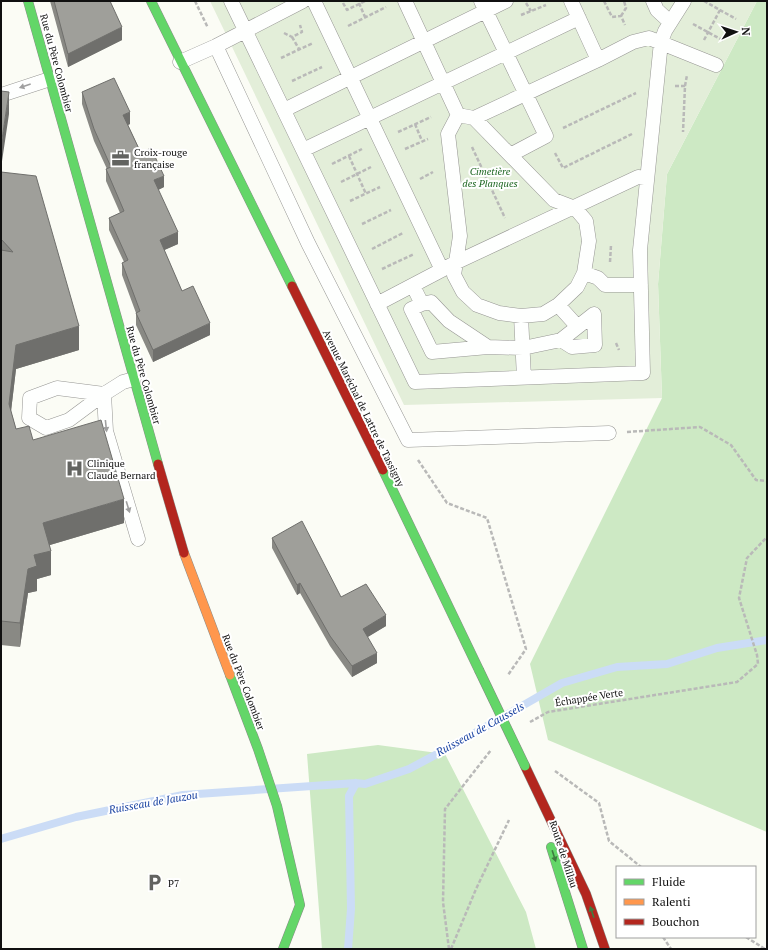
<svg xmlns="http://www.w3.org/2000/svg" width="768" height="950" font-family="'PT Serif',serif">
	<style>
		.forest { fill: #cde9c4 }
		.cemetery { fill: #e3eed9 }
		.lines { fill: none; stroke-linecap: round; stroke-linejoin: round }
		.stream { stroke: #cbdcf6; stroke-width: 8 }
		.lane-casing { stroke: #969693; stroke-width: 15 }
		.fast-casing { stroke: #8c8d8a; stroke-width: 10 }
		.slow-casing { stroke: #8c8d8a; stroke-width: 10 }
		.jam-casing { stroke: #8c8d8a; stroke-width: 10 }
		.path { stroke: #b9b9b8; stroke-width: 2.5; stroke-dasharray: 4 2; stroke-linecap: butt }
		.lane { stroke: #fefffe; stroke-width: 14 }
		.fast { stroke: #63d668; stroke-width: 9 }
		.slow { stroke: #ff974d; stroke-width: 9 }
		.jam { stroke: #b3261e; stroke-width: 9 }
		.fast-bridge-casing { stroke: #838480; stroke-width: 10; stroke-linecap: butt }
		.fast-bridge { stroke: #63d668; stroke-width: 9 }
		.wall { fill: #898984 }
		.shaded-wall { fill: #6f6f6c }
		.building { fill: #9f9f9a; stroke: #6f6f6c }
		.oneway { fill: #9f9f9f }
		.oneway2 { fill: #3e7d40 }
		.labels { text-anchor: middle; stroke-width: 4; stroke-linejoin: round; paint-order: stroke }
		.street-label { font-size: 10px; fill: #101010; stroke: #fff }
		.poi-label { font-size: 10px; fill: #101010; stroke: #fff; text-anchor: start }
		.park-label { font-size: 10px; font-style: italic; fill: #1f6823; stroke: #fff }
		.water-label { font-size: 11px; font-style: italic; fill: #1942a1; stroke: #fff }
	</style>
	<rect width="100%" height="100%" fill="#fbfcf5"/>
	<!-- forest -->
	<path class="forest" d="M757,1H767V832L548,740L530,664L662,398L658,284L667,174Z
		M378,745L445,754L526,912L536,949H322L307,754Z"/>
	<!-- cemetery -->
	<path class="cemetery" d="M210,1H757L667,174L658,284L662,398L404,405Z"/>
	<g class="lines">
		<!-- stream -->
		<path class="stream" d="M1,839L76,817L183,795L356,783L365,784L409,769L454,745L562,683L617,667L667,664L717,648L767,640
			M348,949L351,909L349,796L356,783"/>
		<defs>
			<path id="lane" d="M231,1L415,382L643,373L640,250L661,42L665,31L684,1
				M314,1L442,270
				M405,1L458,115
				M481,1L546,136L510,155
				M653,1L657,10L670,22
				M216,46L303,1
				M598,60L633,42L649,38L716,65
				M180,62L216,46L308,243L408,440L609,433
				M1,95L50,79
				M284,110L506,1
				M458,115L474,118L554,200L575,208L586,221L589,241L584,273L577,287L558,305L543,314L521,316L499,313L477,305L463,292L454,275L460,236L448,134Z
				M474,118L598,60L571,1
				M303,150L579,18
				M584,273L598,278L605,285H641
				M413,286L422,304L431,302L449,321L488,347L523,348L561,340L594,314L595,345L572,347L561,340
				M377,304L457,262L638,177L647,178
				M422,304L411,309L432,352L488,347
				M558,305L577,326
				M521,316L524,378
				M134,379L123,382L104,394L106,431L138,539
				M57,388L104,394L69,420L46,428L29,418L30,398Z"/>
			<path id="fast" d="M28,1L158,464
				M151,1L292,286
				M383,470L479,670
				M230,675L258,749L277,806L300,905L283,949
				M551,847L583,949"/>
			<path id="slow" d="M184,553L230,675"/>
			<path id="jam" d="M292,286L383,470
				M158,464L184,553
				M525,766L586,894L605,949"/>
		</defs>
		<!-- lane casing -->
		<use href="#lane" class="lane-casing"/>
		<!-- fast casing -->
		<use href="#fast" class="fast-casing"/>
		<!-- slow casing -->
		<use href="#slow" class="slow-casing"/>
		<!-- jam casing -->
		<use href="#jam" class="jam-casing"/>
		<!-- path -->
		<path class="path" d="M195,1L208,28
			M604,1L612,17L621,16L625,25
			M704,1L736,19
			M343,3L347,10L365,1
			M359,3L365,17
			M526,3L531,11
			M521,15L546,5
			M621,16L626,8L624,1
			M693,24L724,41
			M348,26L386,7
			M284,33L292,37L302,32L300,25
			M292,37L299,49
			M704,40L720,10
			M281,58L313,43
			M292,81L322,67
			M675,86H685L683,132
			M685,86L687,75
			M415,124L422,141
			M563,128L636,93
			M398,132L431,117
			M472,147L505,218
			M405,149L428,139
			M555,153L563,168L632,134
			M349,156L366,194
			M332,164L362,149
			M420,179L433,172
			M341,182L371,167
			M350,201L380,187
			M362,224L391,210
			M372,249L403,233
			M610,262L611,245
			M382,269L414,254
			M616,343L619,350
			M627,432L700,427L731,445L756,480L767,481
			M418,460L447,503L487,518L526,649L508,675
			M530,722L548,712L737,682L758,664L757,655L739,598L747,558L767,537
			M555,771L599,803L609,841L641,867
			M663,937L671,949
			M746,937L765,949
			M449,949L443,902L445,809L491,750
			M451,949L476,889L509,820"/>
		<!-- lane -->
		<use href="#lane" class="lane"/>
		<!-- fast -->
		<use href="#fast" class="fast"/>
		<!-- slow -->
		<use href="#slow" class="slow"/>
		<!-- jam -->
		<use href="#jam" class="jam"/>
		<defs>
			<path id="fast-bridge" d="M479,670L525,766"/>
		</defs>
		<!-- fast-bridge casing -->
		<use href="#fast-bridge" class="fast-bridge-casing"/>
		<!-- fast-bridge -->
		<use href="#fast-bridge" class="fast-bridge"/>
	</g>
	<!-- wall -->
	<path class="wall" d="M50,1H110L122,40L68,67Z
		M82,92L130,124L128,125L141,153L164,187L158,190L178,244L164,250L182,291L210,335L153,362L136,325V313L122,275V263L124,262L109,230V218L120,213L106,181V169H107L94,141L82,104Z
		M1,172L79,350L16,369L11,411L16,429L33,440L124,523L50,545L51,575L37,579V591L28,593L20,647L1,645Z
		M272,538L341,597L386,626L367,637L377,663L352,677L330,646L300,593L297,595L272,548Z"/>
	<!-- shaded-wall -->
	<path class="shaded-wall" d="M122,27V40L68,67V54Z
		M9,92V114L1,168V146Z
		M130,112V124L123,127V115Z
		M164,176V187L154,192V180Z
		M178,232V244L160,252V240Z
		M210,323V335L153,362V350Z
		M79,326V350L16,369L9,428V404L16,345Z
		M124,499V523L43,547V523Z
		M51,551V575L37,579V591L28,593L20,647V623L28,569L34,555Z
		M300,583V593L297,595V585Z
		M386,615V626L363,640V629Z
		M377,653V663L352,677V666Z"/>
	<!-- building -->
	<path class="building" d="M54,1H110L122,27L68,54Z
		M114,78L130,112L123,115L141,153L151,148L164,176L154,180L178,232L160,240L182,291L193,286L210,323L153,350L136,313L140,311L122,263L128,260L109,218L124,211L106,169L111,167L94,129L82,92Z
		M1,91L9,92L1,146Z
		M1,172L36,176L79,326L16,345L9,404L16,429L29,426L33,440L101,420L124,499L43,523L51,551L34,555L37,566L28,569L20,623L1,621V250L13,252L1,239Z
		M302,521L341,597L366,584L386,615L363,629L377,653L352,666L330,636L300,583L297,585L272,538Z"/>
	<!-- one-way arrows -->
	<defs><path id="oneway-solid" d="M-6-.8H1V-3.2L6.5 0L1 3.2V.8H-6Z"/></defs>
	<g class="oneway">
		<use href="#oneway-solid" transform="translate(25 86) rotate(161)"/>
		<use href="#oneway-solid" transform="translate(106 426) rotate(84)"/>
		<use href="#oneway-solid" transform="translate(128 507) rotate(73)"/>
	</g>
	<g class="oneway2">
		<use href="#oneway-solid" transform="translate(554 856) rotate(72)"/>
		<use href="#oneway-solid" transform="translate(592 912) rotate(-109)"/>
	</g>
	<!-- icons -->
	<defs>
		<symbol id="office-bare" viewBox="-9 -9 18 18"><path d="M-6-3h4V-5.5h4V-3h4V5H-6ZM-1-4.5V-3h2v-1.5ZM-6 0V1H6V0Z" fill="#626360" stroke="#fff" stroke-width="2.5" paint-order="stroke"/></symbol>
		<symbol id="hospital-bare" viewBox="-9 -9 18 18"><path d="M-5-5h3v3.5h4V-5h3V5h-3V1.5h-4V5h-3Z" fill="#626360" stroke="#fff" stroke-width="2.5" paint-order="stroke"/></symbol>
		<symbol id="parking-bare" viewBox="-9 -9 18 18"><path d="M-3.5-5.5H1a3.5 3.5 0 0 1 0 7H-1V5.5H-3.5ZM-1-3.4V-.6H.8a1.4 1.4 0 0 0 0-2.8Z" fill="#626360" stroke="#fff" stroke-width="2.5" paint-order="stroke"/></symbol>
	</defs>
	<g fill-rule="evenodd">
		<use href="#office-bare" x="108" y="146" width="25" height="25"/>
		<use href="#hospital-bare" x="62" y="456" width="25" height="25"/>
		<use href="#parking-bare" x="142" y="870" width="25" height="25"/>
	</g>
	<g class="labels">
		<!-- street labels -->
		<g class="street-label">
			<text transform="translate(57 63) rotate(75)" y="4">Rue du Père Colombier</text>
			<text transform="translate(144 375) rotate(74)" y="4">Rue du Père Colombier</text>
			<text transform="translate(364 408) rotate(64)" y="4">Avenue Maréchal de Lattre de Tassigny</text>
			<text transform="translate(244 682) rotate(69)" y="4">Rue du Père Colombier</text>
			<text transform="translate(589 697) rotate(-9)" y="4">Échappée Verte</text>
			<text transform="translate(564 854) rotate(72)" y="4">Route de Millau</text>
		</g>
		<!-- poi labels -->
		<g class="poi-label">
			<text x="134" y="156">Croix-rouge<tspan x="134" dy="12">française</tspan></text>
			<text x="87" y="467">Clinique<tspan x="87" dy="12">Claude Bernard</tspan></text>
			<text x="168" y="887">P7</text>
		</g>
		<!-- park labels -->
		<g class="park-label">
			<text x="490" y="175">Cimetière<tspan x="490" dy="12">des Planques</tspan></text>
		</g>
		<!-- water labels -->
		<g class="water-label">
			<text transform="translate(480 729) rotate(-29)" y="4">Ruisseau de Caussels</text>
			<text transform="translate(153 802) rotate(-10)" y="4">Ruisseau de Jauzou</text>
		</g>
	</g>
	<!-- border -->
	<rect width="768" height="950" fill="none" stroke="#101010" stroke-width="4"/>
	<!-- legend -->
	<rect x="616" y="866" width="140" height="72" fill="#ffffff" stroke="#9f9f9f"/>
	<rect x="624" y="879" width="20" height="6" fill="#63d668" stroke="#9f9f9f"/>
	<text x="652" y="886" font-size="12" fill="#101010">Fluide</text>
	<rect x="624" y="899" width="20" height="6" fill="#ff974d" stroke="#9f9f9f"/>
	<text x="652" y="906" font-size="12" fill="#101010">Ralenti</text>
	<rect x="624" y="919" width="20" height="6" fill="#b3261e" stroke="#9f9f9f"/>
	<text x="652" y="926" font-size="12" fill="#101010">Bouchon</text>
	<!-- north arrow -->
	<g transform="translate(736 32) rotate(87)" stroke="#ffffff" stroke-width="3" paint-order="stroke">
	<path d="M0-3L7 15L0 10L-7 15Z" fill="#101010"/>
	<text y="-6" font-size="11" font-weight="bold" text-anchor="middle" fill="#101010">N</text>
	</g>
</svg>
